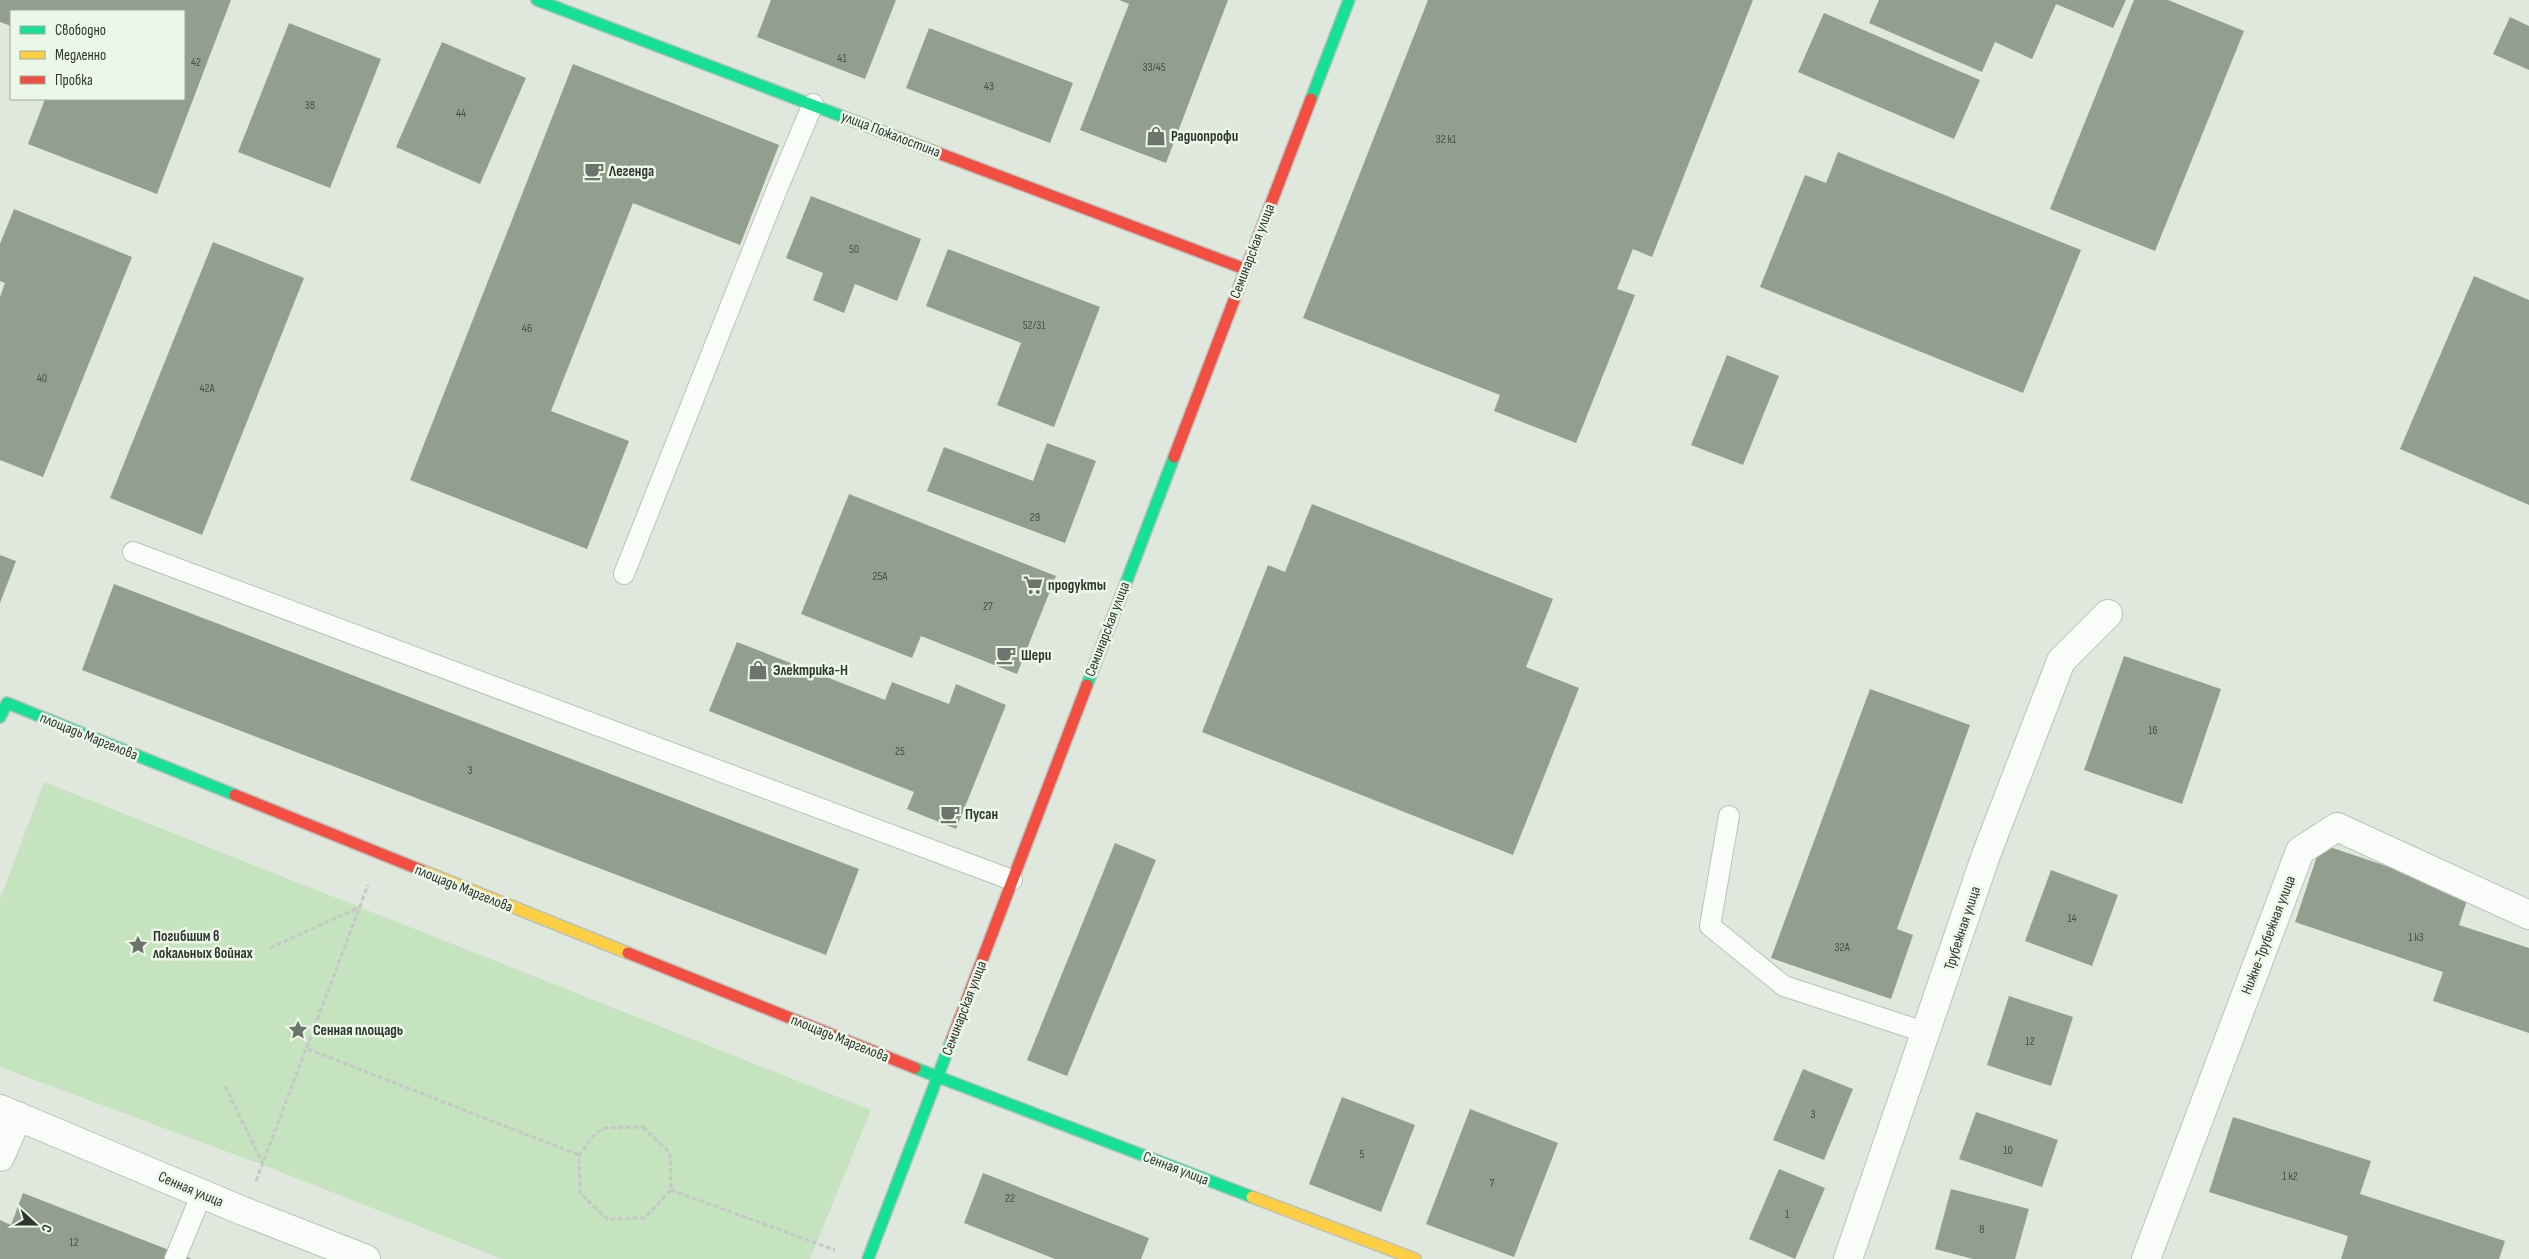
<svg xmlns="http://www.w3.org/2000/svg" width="2529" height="1259" font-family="'Sofia Sans Condensed',sans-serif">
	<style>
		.green { fill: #c6e3bf }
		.building { fill: #929f8e }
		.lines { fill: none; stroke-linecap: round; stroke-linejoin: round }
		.lane-casing { stroke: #bbc1ba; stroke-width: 22 }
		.street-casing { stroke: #bbc1ba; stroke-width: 30 }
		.fast-casing { stroke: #bbc1ba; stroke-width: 14 }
		.slow-casing { stroke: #bbc1ba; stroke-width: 14 }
		.jam-casing { stroke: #bbc1ba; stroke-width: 14 }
		.path { stroke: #c6c8c6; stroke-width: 3; stroke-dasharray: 5 2.5; stroke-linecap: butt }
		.lane { stroke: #fafcfa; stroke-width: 20 }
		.street { stroke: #fafcfa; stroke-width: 28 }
		.fast { stroke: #16e098; stroke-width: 11 }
		.slow { stroke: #ffcf43; stroke-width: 11 }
		.jam { stroke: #f24e42; stroke-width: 11 }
		.labels { text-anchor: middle; stroke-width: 5; stroke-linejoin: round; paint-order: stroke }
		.number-label { font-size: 12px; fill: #495048 }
		.street-label { font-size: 15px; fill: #313630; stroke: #ebf8e8 }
		.poi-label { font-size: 15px; font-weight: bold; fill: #313630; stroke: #ebf8e8; text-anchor: start }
	</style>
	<rect width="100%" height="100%" fill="#e0e8de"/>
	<!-- green -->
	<path class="green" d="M44,782L871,1110L810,1259H502L263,1165L0,1067V899Z"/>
	<!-- building -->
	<path class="building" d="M0,0H231L157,194L28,144L45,99H184V11H11V26L0,22Z
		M771,0H896L865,79L757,37Z
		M1119,0H1228L1166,163L1080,130L1129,4Z
		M1428,0H1753L1652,257L1633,249L1617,289L1635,295L1576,443L1494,411L1500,395L1303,318Z
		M1879,0H2126L2113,28L2056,4L2032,59L1995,42L1982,72L1869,23Z
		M2134,0H2168L2244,31L2155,251L2050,209Z
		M1824,13L1980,80L1954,139L1798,72Z
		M2510,17L2529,26V70L2493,54Z
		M289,23L381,59L330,188L238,152Z
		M929,28L1073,83L1050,143L906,88Z
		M442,42L526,78L480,184L396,147Z
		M573,64L779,145L740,245L633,203L551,411L629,441L587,549L410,480Z
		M1838,152L2081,250L2023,393L1760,287L1805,175L1826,183Z
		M811,196L921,239L897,301L855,284L844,313L813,300L823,273L786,258Z
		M14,209L132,257L43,477L0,460V297L5,283L0,281V244Z
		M213,242L304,278L202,535L110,498Z
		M948,249L1100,307L1054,427L997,405L1021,343L926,306Z
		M2474,276L2529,300V505L2400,449Z
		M1727,355L1779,376L1743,465L1691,445Z
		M1047,443L1096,461L1065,543L927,491L944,447L1033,481Z
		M849,494L1056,576L1017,674L921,636L912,658L801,614Z
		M1312,504L1553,599L1526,667L1579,688L1513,855L1202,732L1268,565L1285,572Z
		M0,555L16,561L0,603Z
		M114,584L859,869L826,955L82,670Z
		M737,642L885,700L892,682L949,704L956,684L1006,705L956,829L907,809L914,792L709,711Z
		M2124,656L2221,689L2182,804L2084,770Z
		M1870,689L1970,725L1897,929L1913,935L1891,999L1771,958Z
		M1115,843L1156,860L1067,1076L1027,1060Z
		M2321,844L2469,894L2459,925L2529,948V1033L2433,1001L2443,972L2295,922Z
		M2051,870L2118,895L2092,966L2025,941Z
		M2009,996L2073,1017L2051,1086L1987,1065Z
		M1803,1069L1853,1089L1824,1160L1773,1140Z
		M1342,1097L1415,1125L1381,1212L1309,1184Z
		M1470,1109L1558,1143L1514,1257L1426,1224Z
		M1976,1112L2058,1140L2042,1187L1959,1159Z
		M2233,1117L2371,1161L2360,1194L2505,1241L2499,1259H2341L2348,1236L2209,1192Z
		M1779,1169L1825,1188L1795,1259L1749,1239Z
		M983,1173L1149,1238L1141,1259H1055L964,1223Z
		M1951,1189L2029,1209L2015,1259H1973L1935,1249Z
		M23,1193L192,1259H0V1220L11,1225Z"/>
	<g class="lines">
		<defs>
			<path id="lane" d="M133,552L1012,880
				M624,574L775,194L813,104
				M1729,816L1710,926L1784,986L1927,1033
				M175,1259L202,1193"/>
			<path id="street" d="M0,1109L243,1211L366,1259
				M0,1157L18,1116
				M1848,1259L1986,855L2061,661L2108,614
				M2146,1259L2300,851L2337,827L2529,915"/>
			<path id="fast" d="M537,0L896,137
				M1311,99L1349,0
				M1087,685L1174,457
				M0,717L7,703L235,795
				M915,1068L1252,1197
				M868,1259L952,1039"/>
			<path id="slow" d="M421,870L628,953
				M1252,1197L1415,1259"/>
			<path id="jam" d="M896,137L1245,269
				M1174,457L1311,99
				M235,795L421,870
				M628,953L915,1068
				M952,1039L1087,685"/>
		</defs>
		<!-- lane casing -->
		<use href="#lane" class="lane-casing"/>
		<!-- street casing -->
		<use href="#street" class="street-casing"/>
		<!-- fast casing -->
		<use href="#fast" class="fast-casing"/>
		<!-- slow casing -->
		<use href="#slow" class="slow-casing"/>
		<!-- jam casing -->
		<use href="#jam" class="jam-casing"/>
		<!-- path -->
		<path class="path" d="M270,948L360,907
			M308,1049L579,1155
			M225,1086L263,1164
			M643,1127L670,1153L671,1190L645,1218L607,1219L580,1193L579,1155L596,1133L605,1128Z
			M256,1181L368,885
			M671,1190L835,1250"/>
		<!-- lane -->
		<use href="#lane" class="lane"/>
		<!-- street -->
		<use href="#street" class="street"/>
		<!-- fast -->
		<use href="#fast" class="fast"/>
		<!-- slow -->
		<use href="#slow" class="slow"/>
		<!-- jam -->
		<use href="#jam" class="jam"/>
	</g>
	<!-- icons -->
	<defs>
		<symbol id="shop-bare" viewBox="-9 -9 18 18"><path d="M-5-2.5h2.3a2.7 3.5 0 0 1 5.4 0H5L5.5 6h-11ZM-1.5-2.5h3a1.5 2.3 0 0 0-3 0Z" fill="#6e746d" stroke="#ebf8e8" stroke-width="2.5" paint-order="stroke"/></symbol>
		<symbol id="cafe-bare" viewBox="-9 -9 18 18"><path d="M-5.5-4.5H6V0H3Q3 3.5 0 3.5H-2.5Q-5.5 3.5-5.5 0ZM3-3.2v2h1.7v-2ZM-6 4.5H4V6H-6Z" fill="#6e746d" stroke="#ebf8e8" stroke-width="2.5" paint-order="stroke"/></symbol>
		<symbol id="supermarket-bare" viewBox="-9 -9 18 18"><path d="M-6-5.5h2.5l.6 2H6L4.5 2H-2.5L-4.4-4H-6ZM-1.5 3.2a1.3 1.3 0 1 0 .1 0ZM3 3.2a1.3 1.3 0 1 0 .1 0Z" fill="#6e746d" stroke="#ebf8e8" stroke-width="2.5" paint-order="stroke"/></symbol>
		<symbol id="sight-bare" viewBox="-9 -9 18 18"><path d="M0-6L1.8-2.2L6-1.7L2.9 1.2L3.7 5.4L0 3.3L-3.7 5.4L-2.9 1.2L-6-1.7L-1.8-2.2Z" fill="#6e746d" stroke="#ebf8e8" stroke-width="2.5" paint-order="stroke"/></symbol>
	</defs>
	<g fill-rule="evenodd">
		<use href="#shop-bare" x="1142" y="122" width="28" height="28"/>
		<use href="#cafe-bare" x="580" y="157" width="28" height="28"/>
		<use href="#supermarket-bare" x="1019" y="571" width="28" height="28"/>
		<use href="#cafe-bare" x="992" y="641" width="28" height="28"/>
		<use href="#shop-bare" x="744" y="656" width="28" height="28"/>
		<use href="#cafe-bare" x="936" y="800" width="28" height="28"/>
		<use href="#sight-bare" x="124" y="931" width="28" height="28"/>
		<use href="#sight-bare" x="284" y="1016" width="28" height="28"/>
	</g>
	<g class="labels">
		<!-- number labels -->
		<g class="number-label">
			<text x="842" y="62">41</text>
			<text x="196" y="66">42</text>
			<text x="1154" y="71">33/45</text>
			<text x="989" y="90">43</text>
			<text x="310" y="109">38</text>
			<text x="461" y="117">44</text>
			<text x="1446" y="143">32 к1</text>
			<text x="854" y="253">50</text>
			<text x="1034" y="329">52/31</text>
			<text x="527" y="332">46</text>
			<text x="42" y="382">40</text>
			<text x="207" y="392">42А</text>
			<text x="1035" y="521">29</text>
			<text x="880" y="580">25А</text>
			<text x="988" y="610">27</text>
			<text x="2153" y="734">16</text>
			<text x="900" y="755">25</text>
			<text x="470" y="774">3</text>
			<text x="2072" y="922">14</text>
			<text x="2416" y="941">1 к3</text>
			<text x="1842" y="951">32А</text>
			<text x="2030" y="1045">12</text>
			<text x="1813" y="1118">3</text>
			<text x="2008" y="1154">10</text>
			<text x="1362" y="1158">5</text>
			<text x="2290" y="1180">1 к2</text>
			<text x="1492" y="1187">7</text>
			<text x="1010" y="1202">22</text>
			<text x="1787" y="1218">1</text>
			<text x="1982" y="1233">8</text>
			<text x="74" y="1246">12</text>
		</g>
		<!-- street labels -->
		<g class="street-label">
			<text transform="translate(891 134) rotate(21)" y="5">улица Пожалостина</text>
			<text transform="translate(1252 251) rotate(-69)" y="5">Семинарская улица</text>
			<text transform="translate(1107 629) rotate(-69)" y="5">Семинарская улица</text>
			<text transform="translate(89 736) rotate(22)" y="5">площадь Маргелова</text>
			<text transform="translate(464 888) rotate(22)" y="5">площадь Маргелова</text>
			<text transform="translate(1962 928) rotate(-72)" y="5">Трубежная улица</text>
			<text transform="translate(2268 935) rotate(-69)" y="5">Нижне-Трубежная улица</text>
			<text transform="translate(964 1008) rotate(-69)" y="5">Семинарская улица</text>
			<text transform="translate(840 1038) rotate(22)" y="5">площадь Маргелова</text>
			<text transform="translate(1176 1168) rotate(21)" y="5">Сенная улица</text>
			<text transform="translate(191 1189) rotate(23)" y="5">Сенная улица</text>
		</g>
		<!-- poi labels -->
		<g class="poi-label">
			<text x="1171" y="141">Радиопрофи</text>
			<text x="609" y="176">Легенда</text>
			<text x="1048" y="590">продукты</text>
			<text x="1021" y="660">Шери</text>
			<text x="773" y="675">Электрика-Н</text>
			<text x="965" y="819">Пусан</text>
			<text x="153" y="941">Погибшим в<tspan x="153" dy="17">локальных войнах</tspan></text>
			<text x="313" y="1035">Сенная площадь</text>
		</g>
	</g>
	<!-- legend -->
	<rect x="10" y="10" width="175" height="90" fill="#ebf8e8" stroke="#a1aa9e"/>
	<rect x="20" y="26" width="25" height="8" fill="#16e098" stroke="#a1aa9e"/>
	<text x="55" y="35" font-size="15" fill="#313630">Свободно</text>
	<rect x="20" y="51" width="25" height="8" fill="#ffcf43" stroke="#a1aa9e"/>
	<text x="55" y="60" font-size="15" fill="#313630">Медленно</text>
	<rect x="20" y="76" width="25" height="8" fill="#f24e42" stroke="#a1aa9e"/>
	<text x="55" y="85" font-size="15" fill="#313630">Пробка</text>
	<!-- north arrow -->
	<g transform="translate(35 1224) rotate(111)" stroke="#ebf8e8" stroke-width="4" paint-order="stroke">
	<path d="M0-4L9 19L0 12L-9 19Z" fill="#313630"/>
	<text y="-8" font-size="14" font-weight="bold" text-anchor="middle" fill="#313630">С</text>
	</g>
</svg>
